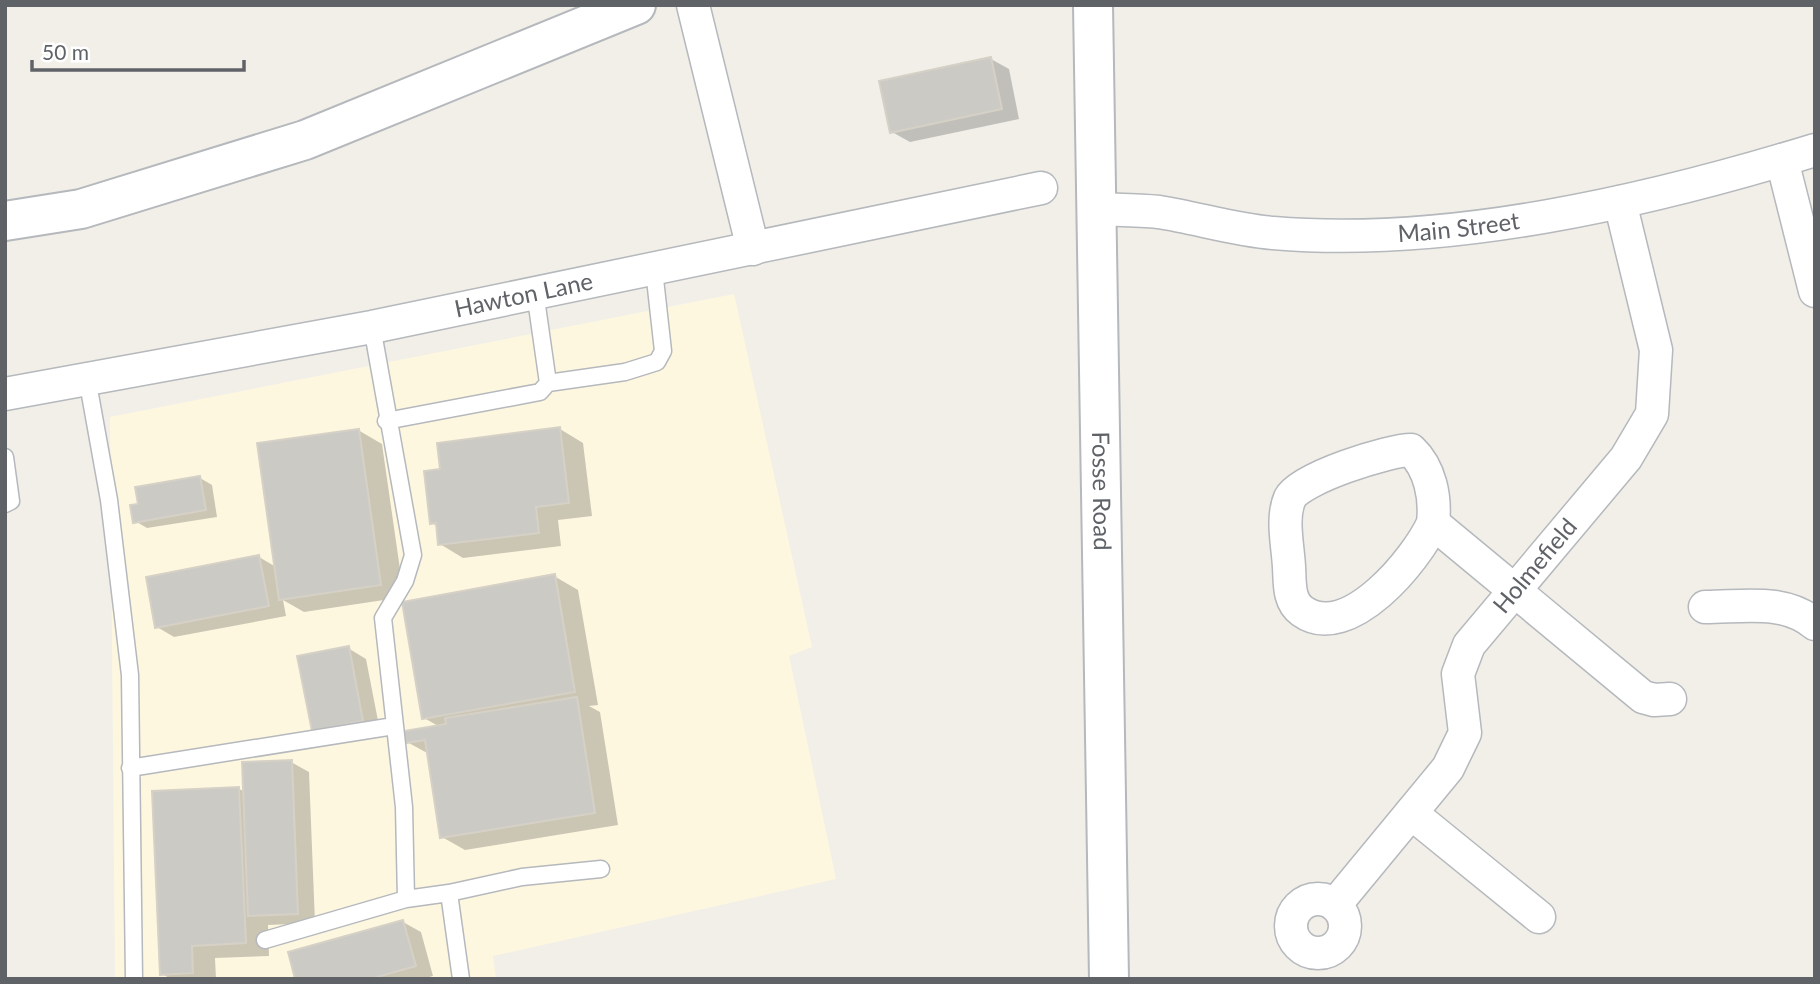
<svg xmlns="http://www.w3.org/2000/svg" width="1820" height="984" font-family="Lato,sans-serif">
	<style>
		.commercial { fill: #fef7e0 }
		.shadow { fill: #0003 }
		.building { fill: #cccac5; stroke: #d6d1c6; stroke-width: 2 }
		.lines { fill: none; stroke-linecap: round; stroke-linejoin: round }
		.service-casing { stroke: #b5b8bc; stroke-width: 19 }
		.minor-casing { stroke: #b5b8bc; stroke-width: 35 }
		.tertiary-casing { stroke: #b5b8bc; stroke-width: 42 }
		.service { stroke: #fff; stroke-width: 16 }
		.minor { stroke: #fff; stroke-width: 32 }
		.tertiary { stroke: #fff; stroke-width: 38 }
		.labels { text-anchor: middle; stroke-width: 6; stroke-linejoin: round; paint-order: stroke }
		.street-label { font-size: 24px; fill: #5f6368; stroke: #fff }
	</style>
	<rect width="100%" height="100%" fill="#f1efe8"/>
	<!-- commercial -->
	<path class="commercial" d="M734,294L812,647L789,656L836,879L493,956L496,979H115L110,417Z"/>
	<!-- shadow -->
	<path class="shadow" d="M991,59L1009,69L1019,119L910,142L892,132Z
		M560,429L583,443L592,516L558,520L561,546L463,558L440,544L438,527L432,523L442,470Z
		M358,430L382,444L404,597L304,612L283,600L286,616L174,637L157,627L259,557L276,567Z
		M200,478L212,485L217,517L147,528L135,521Z
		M554,576L578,590L598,705L589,706L600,712L618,825L465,850L442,837L429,754L407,742L440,727L424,718Z
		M348,648L366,659L380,731L331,741L313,730Z
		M291,762L309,772L315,923L268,925L269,956L215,958L216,979H171L162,974L239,789L245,792Z
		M403,922L421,932L433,976L422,979H297Z"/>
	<!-- building -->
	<path class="building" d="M991,57L1002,109L890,133L879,81Z
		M560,427L569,503L536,507L539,533L438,545L436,523L430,524L424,471L440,469L437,443Z
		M359,429L381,585L279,600L257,443Z
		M200,476L206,510L133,523L130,505L138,504L135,487Z
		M259,555L269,606L155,628L146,577Z
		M555,574L575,692L422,719L402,602Z
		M349,646L363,721L312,731L297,656Z
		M577,697L595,813L440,838L425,740L406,743L404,731L446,724L445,718Z
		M292,760L298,914L248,916L242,762Z
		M239,787L246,943L192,946L193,973L160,975L152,791Z
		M403,920L416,966L370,979H295L288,952Z"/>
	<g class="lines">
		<defs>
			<path id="service" d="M87,378L109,500L130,675L134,979
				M548,383L625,372L657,362L663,351L654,270
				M386,421L540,392L548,383L535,292
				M5,457L11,501L5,504
				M130,768L394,726
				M449,893L461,979
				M406,899L449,893L522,877L601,869
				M265,940L406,899L404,807L383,618L405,581L413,555L372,327"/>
			<g id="minor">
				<path d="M693,5L753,249"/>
				<path d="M1782,160L1815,291"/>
				<path id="s1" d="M1095,209C1116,210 1138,210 1159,212C1197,218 1235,230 1273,233C1448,248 1649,201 1815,150"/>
				<path id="s2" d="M5,394L372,327L1041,188"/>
				<path d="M1433,523C1417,559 1348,644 1302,611C1288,601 1290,582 1289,567C1288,546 1281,518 1290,498C1300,478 1389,450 1411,450C1430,468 1436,497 1433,523L1643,697L1654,700L1670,699"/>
				<path d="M1705,607C1743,607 1783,598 1815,624"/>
				<path d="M1411,813L1539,917"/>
				<circle cx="1318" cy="926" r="27"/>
				<path id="s3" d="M1335,905L1448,768L1465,733L1458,674L1469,645L1626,458L1652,414L1656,350L1620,202"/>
			</g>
			<g id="tertiary">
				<path id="s4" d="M1093,5L1109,979"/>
				<path d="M5,221L81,209L305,140L636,5"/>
			</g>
		</defs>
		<!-- service casing -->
		<use href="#service" class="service-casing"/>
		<!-- minor casing -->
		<use href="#minor" class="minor-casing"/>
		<!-- tertiary casing -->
		<use href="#tertiary" class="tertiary-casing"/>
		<!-- service -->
		<use href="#service" class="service"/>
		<!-- minor -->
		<use href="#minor" class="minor"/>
		<!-- tertiary -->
		<use href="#tertiary" class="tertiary"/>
	</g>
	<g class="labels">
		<!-- street labels -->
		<g class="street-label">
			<text dy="8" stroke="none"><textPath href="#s1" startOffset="366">Main Street</textPath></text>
			<text dy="8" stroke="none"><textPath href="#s2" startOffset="528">Hawton Lane</textPath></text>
			<text dy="8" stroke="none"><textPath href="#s4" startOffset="486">Fosse Road</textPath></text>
			<text dy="8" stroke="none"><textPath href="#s3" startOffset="410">Holmefield</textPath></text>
		</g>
	</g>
	<!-- border -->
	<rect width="1820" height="984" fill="none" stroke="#5f6368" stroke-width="14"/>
	<!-- scale -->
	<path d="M32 60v10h212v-10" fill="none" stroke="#5f6368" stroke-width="3.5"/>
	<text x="42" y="60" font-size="21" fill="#5f6368" stroke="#ffffff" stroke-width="5" paint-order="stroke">50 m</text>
</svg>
